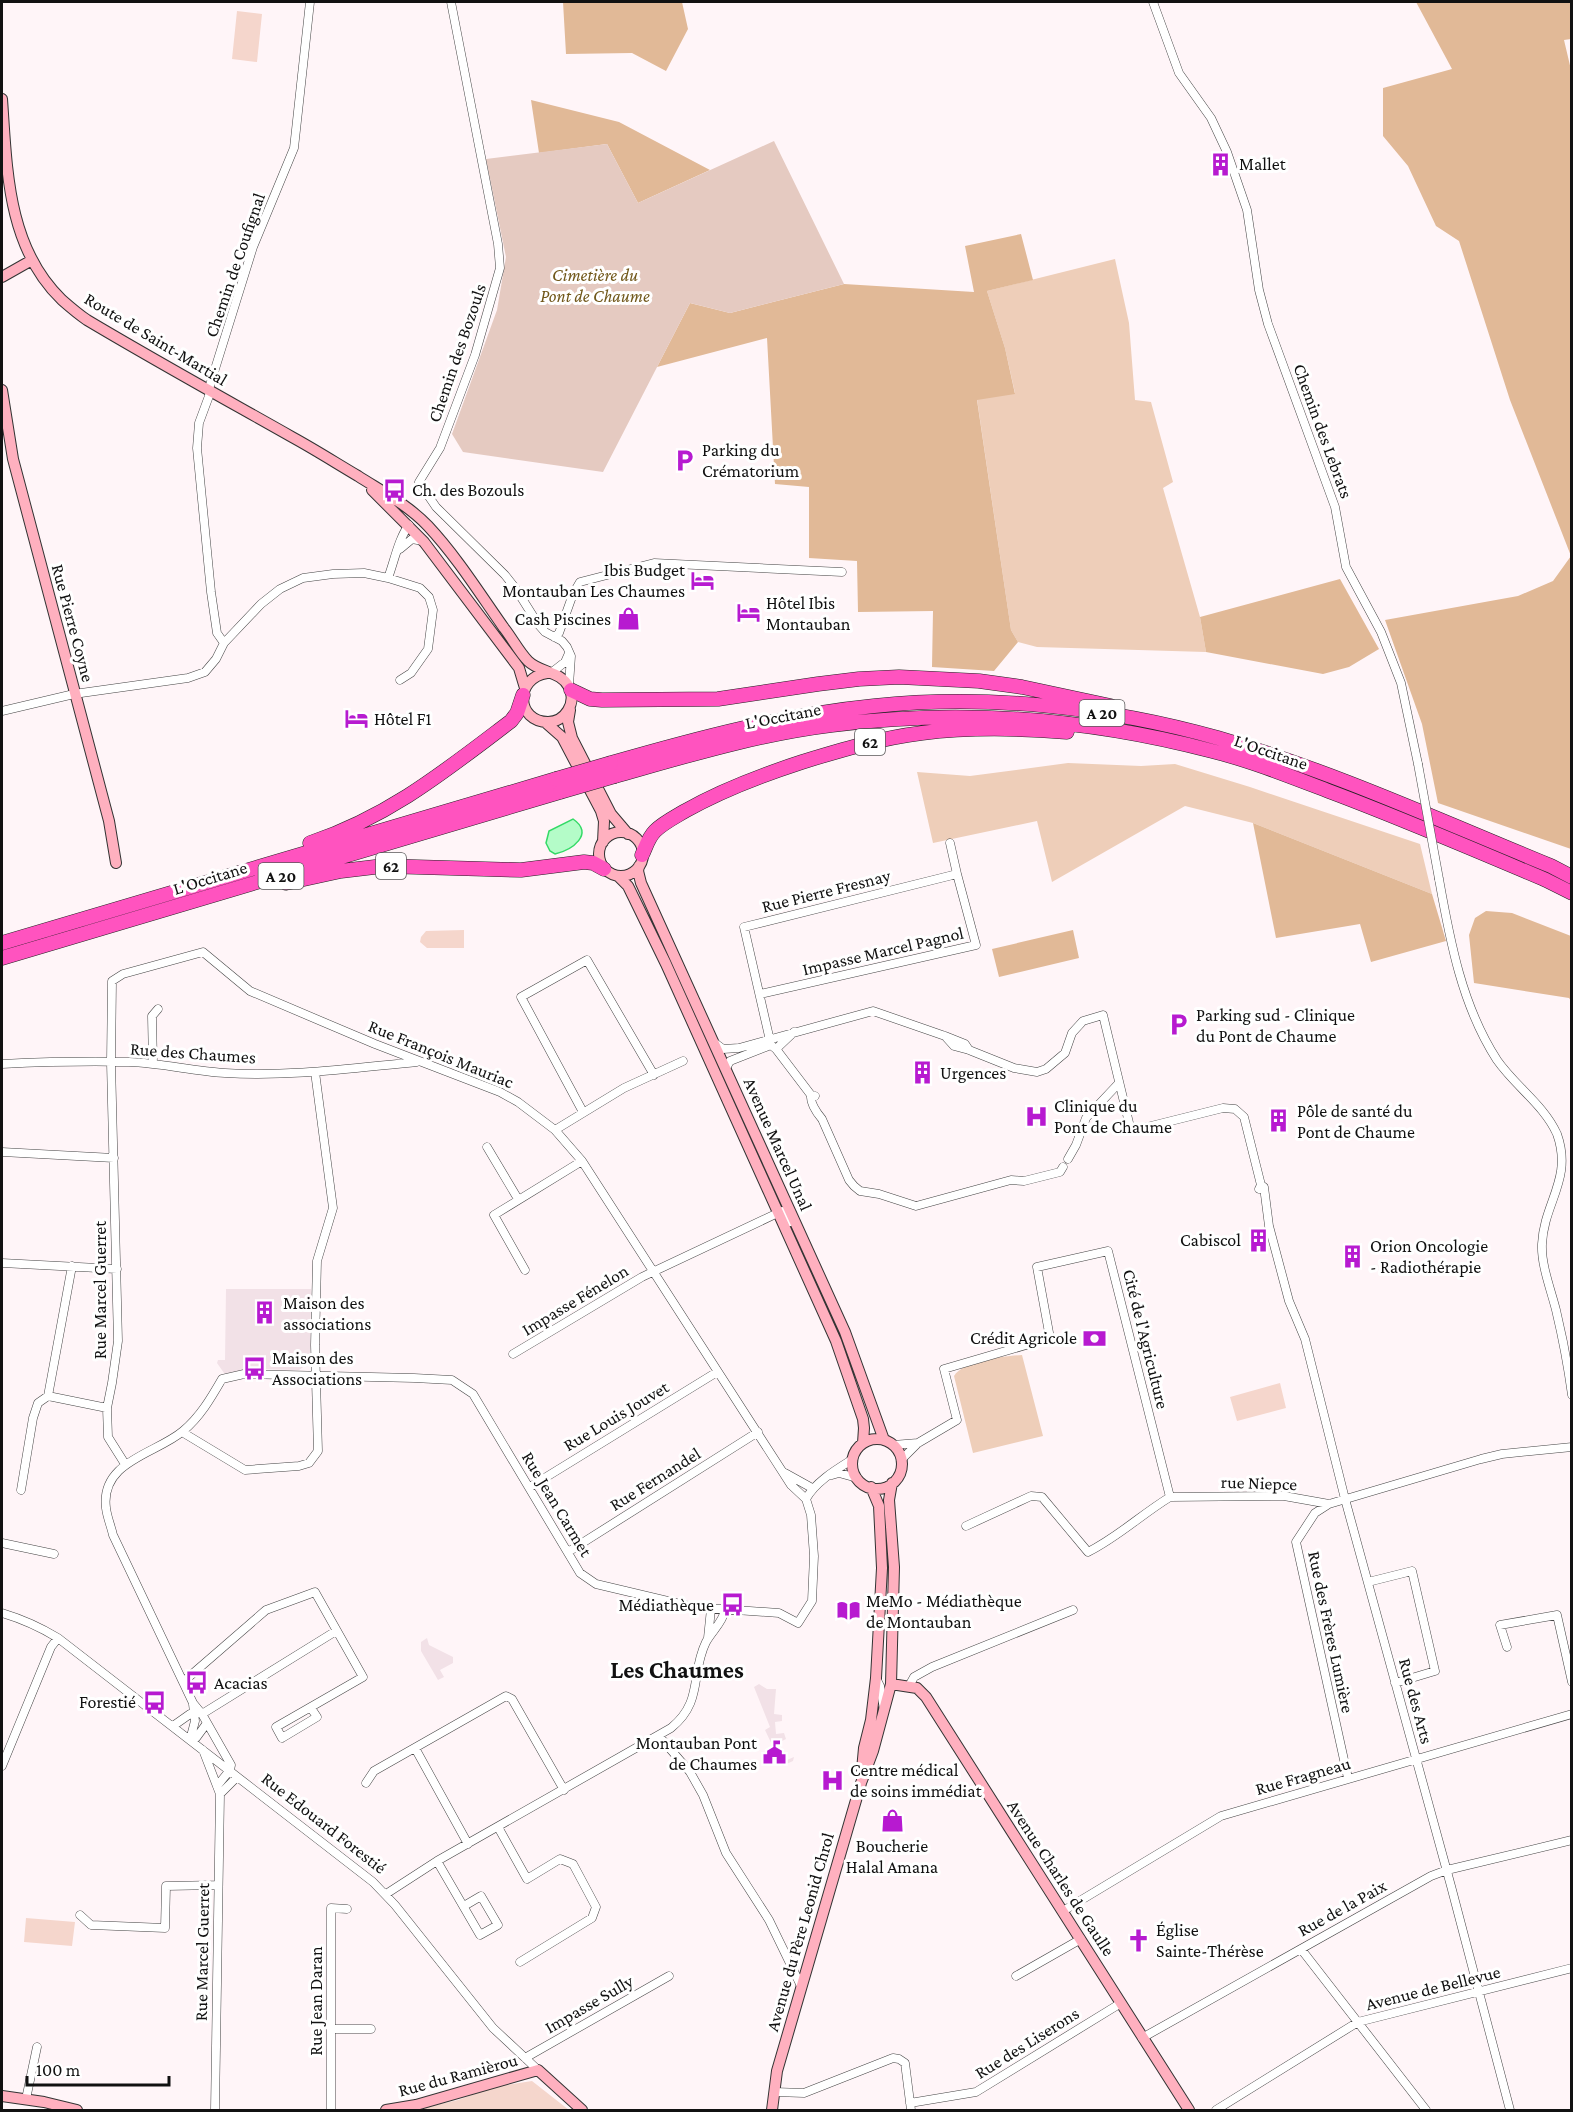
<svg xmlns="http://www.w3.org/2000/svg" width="1573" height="2112" font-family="'Crimson Pro',serif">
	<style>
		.green { fill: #eeceb9 }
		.forest { fill: #e1b997 }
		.cemetery { fill: #e5cac1 }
		.pitch { fill: #f5d6cc }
		.plaza { fill: #f2e1e7 }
		.water { fill: #b4fcc8; stroke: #34da67; stroke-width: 1.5 }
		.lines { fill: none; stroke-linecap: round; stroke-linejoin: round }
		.street-casing { stroke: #444; stroke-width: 9 }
		.secondary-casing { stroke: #333; stroke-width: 12 }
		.highway-casing { stroke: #222; stroke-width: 15 }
		.street { stroke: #fff; stroke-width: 8 }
		.secondary { stroke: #ffb0bf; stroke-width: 10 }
		.highway { stroke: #ff53bf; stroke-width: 14 }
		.street-bridge-casing { stroke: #444; stroke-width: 9; stroke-linecap: butt }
		.highway-bridge-casing { stroke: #222; stroke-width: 15; stroke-linecap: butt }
		.street-bridge { stroke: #fff; stroke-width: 8 }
		.highway-bridge { stroke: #ff53bf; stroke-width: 14 }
		.labels { text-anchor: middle; stroke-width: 6; stroke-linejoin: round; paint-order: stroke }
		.shield { fill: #fff; stroke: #585858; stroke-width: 1.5 }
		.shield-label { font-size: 16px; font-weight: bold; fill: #111 }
		.poi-label { font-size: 18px; fill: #111; stroke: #fff; text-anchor: start }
		.street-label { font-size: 18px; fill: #111; stroke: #fff }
		.park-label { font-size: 18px; font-style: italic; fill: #705719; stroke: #fff }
		.district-label { font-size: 24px; font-weight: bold; fill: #111; stroke: #fff }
	</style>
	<rect width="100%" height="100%" fill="#fff5f8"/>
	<!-- green -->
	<path class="green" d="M1115,259L1129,323L1135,400L1151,402L1173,482L1163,488L1200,617L1206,652L1037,647L1018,642L1011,630L977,399L1015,393L1005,348L987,291Z
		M1068,763L1141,766L1175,764L1250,787L1420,844L1432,894L1253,823L1185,806L1052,882L1037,821L933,843L917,772L970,776Z
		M1022,1355L1043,1436L973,1453L954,1376C964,1360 1004,1356 1022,1355Z"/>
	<!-- forest -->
	<path class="forest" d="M563,2H682L688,29L666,71L632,53L566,54Z
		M1416,2H1571V39L1564,40L1572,74L1571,849L1438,803L1422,724L1385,620L1518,596L1553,581L1571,556L1510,400L1459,241L1436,226L1408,166L1383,136V88L1452,69Z
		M531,100L619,122L710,170L638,203L607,144L539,153Z
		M1021,234L1033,280L987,291L1005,348L1015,394L977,400L1011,630L1018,642L994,671L932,667L933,611L858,612L857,561L809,558V487L775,484L767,338L657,367L690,303L730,313L844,284L974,292L965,246Z
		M1340,579L1379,649L1349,667L1323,674L1206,652L1200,617Z
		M1253,823L1432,894L1446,941L1371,962L1360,924L1276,938Z
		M1486,911L1512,913L1571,936V1001L1569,998L1474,983L1469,935L1475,918Z
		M1073,930L1079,958L999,977L992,949Z"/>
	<!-- cemetery -->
	<path class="cemetery" d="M774,141L844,284L730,313L690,303L603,472L463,452L452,434L497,310L506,257L486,159L607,144L638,203Z"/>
	<!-- pitch -->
	<path class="pitch" d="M237,11L262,14L257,62L232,59Z
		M464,930V948H427L420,942L421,937L426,931Z
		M1280,1383L1286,1408L1237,1421L1230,1397Z
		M26,1918L75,1922L72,1946L24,1942Z
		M532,2081L569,2110H414L458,2100L494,2087Z"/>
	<!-- plaza -->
	<path class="plaza" d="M226,1289H311L310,1358L306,1365L299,1370L248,1369L230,1374L224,1373L217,1363L218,1360H225Z
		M427,1638L429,1645L453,1657V1663L440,1670L444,1677L438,1680L421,1651V1642Z
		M759,1684L767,1689H776L774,1714L782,1715V1721L775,1722L776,1734L784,1733L786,1739L778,1743L787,1760L794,1757L793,1761L782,1766L765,1730L770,1727L754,1687Z"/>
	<!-- water -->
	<path class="water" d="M573,819C595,834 572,850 555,854L550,851L546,843L549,831Z"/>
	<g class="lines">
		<defs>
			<path id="street" d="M451,2L498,244L500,268L475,355L440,448L419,482L436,507L505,575L516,589L538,624L545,632L562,641L567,647L571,656L569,685
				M1153,2L1179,73L1211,118L1227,152L1247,210L1259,290L1268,324L1335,507L1346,567L1381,632L1401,683L1418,764
				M400,549L412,539L423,541
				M388,578C394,562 399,537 409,525
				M554,637L559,633L573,594L580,582L654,563L842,572
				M224,643L217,633L211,592L197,448L199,423L209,396L210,385L253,247L294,148L310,2
				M551,673L565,662L569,653
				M2,711L74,694L188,678L205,672L216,659L224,643L261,604L280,589L303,578L333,574L364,573L388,578L420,588L429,597L433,610L428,649L411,673L400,680
				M950,843L957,874
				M1439,879C1450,941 1462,1006 1497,1060C1515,1086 1544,1105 1557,1134C1573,1179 1544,1202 1542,1244C1541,1265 1551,1290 1556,1310C1563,1339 1568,1366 1572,1395
				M760,994L976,945L957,874L744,927L771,1045
				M945,1036L954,1046L969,1050L1014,1068L1037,1072L1046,1069L1065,1053L1072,1033L1083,1021L1103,1015L1131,1131L1223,1108L1235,1109L1244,1117L1261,1185L1259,1189
				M715,1043L723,1049L739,1048L873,1011L945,1036L965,1044L969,1050
				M772,1046L776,1049L794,1032
				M776,1049L811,1095L815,1096
				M2,1064C44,1062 87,1061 129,1062C161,1063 193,1071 225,1073C289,1077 353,1068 417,1062
				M153,1064L152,1016L158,1009
				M726,1068L730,1061L771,1045
				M811,1095C810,1103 817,1113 822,1119L849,1180L854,1186L860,1191L879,1194L916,1206L1011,1180L1024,1181L1060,1172L1063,1167
				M583,1112L521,997L587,960L654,1075
				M555,1130L624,1088L683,1061
				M487,1147L518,1199
				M2,1152L114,1158
				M1068,1159L1076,1145L1086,1118L1119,1083
				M1261,1185L1264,1187L1269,1226L1289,1301L1305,1339L1345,1499L1451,1886L1510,2110
				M2,1263L117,1269
				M525,1270L494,1215L582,1161
				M513,1354L642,1277L782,1211L790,1222
				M48,1396L72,1266
				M182,1432L245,1470L299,1466L309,1463L318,1451L315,1345L317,1261L333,1208L315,1072
				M893,1445L918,1443
				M901,1460L918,1443L957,1420L944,1369L1050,1338L1037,1267L1108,1251L1170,1497
				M125,1464L108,1437L107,1408L112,1383L118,1341L111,1063L112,981L123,974L203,952L250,991L375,1044L500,1092L518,1102L555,1130L582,1161L791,1485L806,1499
				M785,1473L812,1488
				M832,1475L839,1473L857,1478
				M530,1487L717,1372
				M21,1490L33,1418L38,1403L48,1396L107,1408
				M1170,1497L1284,1496L1329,1504L1481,1459L1502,1454L1572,1447
				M1329,1504L1315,1513L1296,1542L1348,1778
				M966,1526L1031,1496L1042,1497L1088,1552C1118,1537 1142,1514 1170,1497
				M2,1543L54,1554
				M568,1552L758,1432
				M1368,1582L1412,1571L1435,1671L1395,1683
				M2,1613C22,1619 40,1627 58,1638L373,1882L395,1905L493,2028L538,2070
				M708,1638L711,1609
				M1507,1647L1500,1625L1557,1615L1572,1682
				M877,1680L880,1686L884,1709
				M183,1682L266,1610L315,1592L363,1677L276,1727L282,1738L317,1717L311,1708
				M909,1686L914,1677L932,1667L1073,1610
				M202,1714L336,1631
				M173,1726L190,1714L198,1713
				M659,1736L690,1772L703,1795L726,1853L769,1920L801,1986
				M190,1740L195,1721L193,1704
				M190,1740L196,1738L207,1723
				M415,1748L468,1844
				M203,1750L220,1794L215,2110
				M2,1766L51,1647L58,1638
				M230,1770L231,1765L202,1714L193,1703L113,1535C111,1526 107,1517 106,1508C100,1461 156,1454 183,1431C200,1417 211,1398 222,1379L244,1374L414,1378L452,1380L473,1394L580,1573L596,1584L693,1607L779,1613L798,1623L812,1601L814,1556L811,1515L806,1499C815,1482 837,1469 853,1459
				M366,1783L374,1771L506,1696L512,1699L564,1790
				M217,1786L230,1770
				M220,1794L237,1777
				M498,1827L527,1879L560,1859L573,1864L596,1907L592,1918L520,1962
				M437,1861L480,1935L498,1925L481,1896L464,1906
				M386,1894L437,1861L671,1728C704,1701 690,1674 706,1642C712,1631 723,1622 725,1610
				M1063,1911L1221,1816L1572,1714
				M80,1915L91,1925L165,1928L166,1886L218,1885
				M1301,1949L1426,2110
				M1016,1976L1081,1939
				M331,2029H371
				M1142,2038L1431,1876L1447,1870L1572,1840
				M525,2058L669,1976
				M775,2092L804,2093L893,2058L899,2059L905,2063L911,2110
				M26,2099L37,2047
				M910,2103L976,2092L1121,2003
				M331,2110V1908L347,1909
				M1216,2110L1358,2022L1572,1968"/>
			<path id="secondary" d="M2,99C7,169 7,247 62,300C70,307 78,314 87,320C154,360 223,398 292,437C314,449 336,463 358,476C383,492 408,505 428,526C457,557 480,594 504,628C512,638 519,652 528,661C540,673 561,671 569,687C577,703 565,722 548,722C516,722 514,678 547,673
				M2,277L32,260
				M2,390L13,459L109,821L116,863
				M372,490L424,542L519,668L525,688
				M570,710L568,722L572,738L611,814L628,834
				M545,722L562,737L601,811L604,821L603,842
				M599 854a22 22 0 1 1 44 0a22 22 0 1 1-44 0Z
				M639,866L638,871L641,883L845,1332L884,1440
				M618,876L628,886L666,964L836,1341L863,1419L864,1428L863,1443
				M852 1464a25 25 0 1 1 50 0a25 25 0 1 1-50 0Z
				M891,1684L917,1688L926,1697L1189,2110
				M862,1770L864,1748L871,1720L876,1678L882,1568L879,1506L871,1487
				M2,2096L44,2102L77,2110
				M386,2110L416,2105L538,2070L582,2110
				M772,2110L777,2071L861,1783L873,1751L891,1684L894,1567L889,1500L892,1483"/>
			<path id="highway" d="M571,690L590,699L602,700L718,699L818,684L859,679L899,677L979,681L1022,687L1111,706
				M611,763C698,738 784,715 874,706C988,694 1108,707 1218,738C1332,771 1441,821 1551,866L1572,877
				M615,776C686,756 758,734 832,725C960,709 1087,718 1212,751C1252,761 1292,777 1331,792C1403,819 1475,850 1546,880L1572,893
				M310,843C390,816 445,771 511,721L517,713L523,695
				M642,855C646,847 648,838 655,831C663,823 675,817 685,811C722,790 762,775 802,762C841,750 881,738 922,733C970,727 1018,728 1067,732
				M286,883L341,871L383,866L521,870L584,862L593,863L604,869
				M2,943L556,779
				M2,958L560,792"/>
		</defs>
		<!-- street casing -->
		<use href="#street" class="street-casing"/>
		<!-- secondary casing -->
		<use href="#secondary" class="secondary-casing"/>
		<!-- highway casing -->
		<use href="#highway" class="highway-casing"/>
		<!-- street -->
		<use href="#street" class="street"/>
		<!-- secondary -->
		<use href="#secondary" class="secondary"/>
		<!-- highway -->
		<use href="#highway" class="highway"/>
		<defs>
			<path id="street-bridge" d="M1418,764L1439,879"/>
			<path id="highway-bridge" d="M556,779L611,763
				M560,792L615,776"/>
		</defs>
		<!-- street-bridge casing -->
		<use href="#street-bridge" class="street-bridge-casing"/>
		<!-- highway-bridge casing -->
		<use href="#highway-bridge" class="highway-bridge-casing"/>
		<!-- street-bridge -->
		<use href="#street-bridge" class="street-bridge"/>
		<!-- highway-bridge -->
		<use href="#highway-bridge" class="highway-bridge"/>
	</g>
	<!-- icons -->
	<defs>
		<symbol id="building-bare" viewBox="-9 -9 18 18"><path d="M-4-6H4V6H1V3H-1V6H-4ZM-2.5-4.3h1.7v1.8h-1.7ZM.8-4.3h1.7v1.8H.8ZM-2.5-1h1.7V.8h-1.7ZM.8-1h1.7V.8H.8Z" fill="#b71ad0" stroke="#fff" stroke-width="2.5" paint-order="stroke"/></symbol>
		<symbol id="parking-bare" viewBox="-9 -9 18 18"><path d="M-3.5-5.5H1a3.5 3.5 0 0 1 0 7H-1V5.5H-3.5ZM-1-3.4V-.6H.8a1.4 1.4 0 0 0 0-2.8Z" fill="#b71ad0" stroke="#fff" stroke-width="2.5" paint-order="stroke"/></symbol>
		<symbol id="bus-bare" viewBox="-9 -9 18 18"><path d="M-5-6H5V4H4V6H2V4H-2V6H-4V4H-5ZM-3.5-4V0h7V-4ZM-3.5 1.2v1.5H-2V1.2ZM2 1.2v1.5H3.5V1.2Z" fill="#b71ad0" stroke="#fff" stroke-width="2.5" paint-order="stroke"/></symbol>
		<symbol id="hotel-bare" viewBox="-9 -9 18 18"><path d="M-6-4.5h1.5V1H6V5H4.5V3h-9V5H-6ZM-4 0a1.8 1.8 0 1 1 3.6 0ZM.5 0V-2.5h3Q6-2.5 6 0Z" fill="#b71ad0" stroke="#fff" stroke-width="2.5" paint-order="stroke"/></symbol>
		<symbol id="shop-bare" viewBox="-9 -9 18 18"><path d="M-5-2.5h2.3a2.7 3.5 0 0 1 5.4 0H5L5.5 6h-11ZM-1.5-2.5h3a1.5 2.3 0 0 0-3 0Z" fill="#b71ad0" stroke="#fff" stroke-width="2.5" paint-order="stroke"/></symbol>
		<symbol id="hospital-bare" viewBox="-9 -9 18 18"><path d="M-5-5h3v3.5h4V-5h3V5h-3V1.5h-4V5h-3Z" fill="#b71ad0" stroke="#fff" stroke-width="2.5" paint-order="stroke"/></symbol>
		<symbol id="bank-bare" viewBox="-9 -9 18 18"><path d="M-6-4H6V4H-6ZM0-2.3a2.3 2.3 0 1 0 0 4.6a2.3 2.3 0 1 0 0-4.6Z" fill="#b71ad0" stroke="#fff" stroke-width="2.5" paint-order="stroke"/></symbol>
		<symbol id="library-bare" viewBox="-9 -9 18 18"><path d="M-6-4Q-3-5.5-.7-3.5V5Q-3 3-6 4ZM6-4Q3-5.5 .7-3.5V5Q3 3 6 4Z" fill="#b71ad0" stroke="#fff" stroke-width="2.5" paint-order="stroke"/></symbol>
		<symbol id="civic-bare" viewBox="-9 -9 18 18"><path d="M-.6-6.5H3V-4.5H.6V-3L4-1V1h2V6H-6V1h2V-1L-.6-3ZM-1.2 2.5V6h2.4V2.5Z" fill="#b71ad0" stroke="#fff" stroke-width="2.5" paint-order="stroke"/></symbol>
		<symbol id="church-bare" viewBox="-9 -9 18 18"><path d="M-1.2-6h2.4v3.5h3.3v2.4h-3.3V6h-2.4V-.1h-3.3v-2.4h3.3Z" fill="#b71ad0" stroke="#fff" stroke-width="2.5" paint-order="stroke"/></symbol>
	</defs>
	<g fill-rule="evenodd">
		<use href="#building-bare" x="1204" y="148" width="33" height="33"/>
		<use href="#parking-bare" x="668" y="444" width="33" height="33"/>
		<use href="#bus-bare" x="378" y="474" width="33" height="33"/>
		<use href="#hotel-bare" x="686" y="564" width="33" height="33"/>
		<use href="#hotel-bare" x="732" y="596" width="33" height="33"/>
		<use href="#shop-bare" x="612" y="602" width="33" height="33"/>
		<use href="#hotel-bare" x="340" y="702" width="33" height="33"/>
		<use href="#parking-bare" x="1162" y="1008" width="33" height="33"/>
		<use href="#building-bare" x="906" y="1056" width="33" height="33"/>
		<use href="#hospital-bare" x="1020" y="1100" width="33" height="33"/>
		<use href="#building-bare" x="1262" y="1104" width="33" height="33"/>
		<use href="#building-bare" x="1242" y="1224" width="33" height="33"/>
		<use href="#building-bare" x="1336" y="1240" width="33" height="33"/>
		<use href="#building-bare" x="248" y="1296" width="33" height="33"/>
		<use href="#bank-bare" x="1078" y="1322" width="33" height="33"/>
		<use href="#bus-bare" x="238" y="1352" width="33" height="33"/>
		<use href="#bus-bare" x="716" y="1588" width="33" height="33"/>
		<use href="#library-bare" x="832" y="1594" width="33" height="33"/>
		<use href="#bus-bare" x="180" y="1666" width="33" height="33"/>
		<use href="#bus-bare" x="138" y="1686" width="33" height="33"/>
		<use href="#civic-bare" x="758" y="1736" width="33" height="33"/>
		<use href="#hospital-bare" x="816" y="1764" width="33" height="33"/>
		<use href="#shop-bare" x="876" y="1804" width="33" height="33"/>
		<use href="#church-bare" x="1122" y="1924" width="33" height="33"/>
	</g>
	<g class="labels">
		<!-- shield labels -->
		<g class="shield">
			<rect x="1079.5" y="700" width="45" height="26" rx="4.5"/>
			<rect x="855" y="729" width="30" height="26" rx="4.5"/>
			<rect x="376" y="853" width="30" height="26" rx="4.5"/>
			<rect x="258.5" y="863" width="45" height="26" rx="4.5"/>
		</g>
		<g class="shield-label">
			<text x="1102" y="719">A 20</text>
			<text x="870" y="748">62</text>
			<text x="391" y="872">62</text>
			<text x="281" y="882">A 20</text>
		</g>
		<!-- poi labels -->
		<g class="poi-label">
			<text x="1239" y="170">Mallet</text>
			<text x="702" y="456">Parking du<tspan x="702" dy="21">Crématorium</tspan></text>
			<text x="412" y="496">Ch. des Bozouls</text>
			<text x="685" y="576" text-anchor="end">Ibis Budget<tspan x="685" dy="21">Montauban Les Chaumes</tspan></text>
			<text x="766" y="609">Hôtel Ibis<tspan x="766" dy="21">Montauban</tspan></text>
			<text x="611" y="625" text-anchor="end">Cash Piscines</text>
			<text x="374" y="725">Hôtel F1</text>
			<text x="1196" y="1021">Parking sud - Clinique<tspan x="1196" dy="21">du Pont de Chaume</tspan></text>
			<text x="940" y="1079">Urgences</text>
			<text x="1054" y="1112">Clinique du<tspan x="1054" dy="21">Pont de Chaume</tspan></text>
			<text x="1297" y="1117">Pôle de santé du<tspan x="1297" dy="21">Pont de Chaume</tspan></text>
			<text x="1241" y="1246" text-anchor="end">Cabiscol</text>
			<text x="1370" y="1252">Orion Oncologie<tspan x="1370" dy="21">- Radiothérapie</tspan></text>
			<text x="283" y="1309">Maison des<tspan x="283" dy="21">associations</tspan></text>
			<text x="1077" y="1344" text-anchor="end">Crédit Agricole</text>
			<text x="272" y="1364">Maison des<tspan x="272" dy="21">Associations</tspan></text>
			<text x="866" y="1607">MeMo - Médiathèque<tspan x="866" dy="21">de Montauban</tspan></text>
			<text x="714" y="1611" text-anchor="end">Médiathèque</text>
			<text x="214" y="1689">Acacias</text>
			<text x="136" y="1708" text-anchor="end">Forestié</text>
			<text x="757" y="1749" text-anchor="end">Montauban Pont<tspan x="757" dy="21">de Chaumes</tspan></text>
			<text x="850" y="1776">Centre médical<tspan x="850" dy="21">de soins immédiat</tspan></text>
			<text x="892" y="1852" text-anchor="middle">Boucherie<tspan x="892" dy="21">Halal Amana</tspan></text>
			<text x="1156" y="1936">Église<tspan x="1156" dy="21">Sainte-Thérèse</tspan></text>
		</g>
		<!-- street labels -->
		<g class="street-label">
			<text transform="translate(235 265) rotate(-71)" y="6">Chemin de Coufignal</text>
			<text transform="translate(156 339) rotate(31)" y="6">Route de Saint-Martial</text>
			<text transform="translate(457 353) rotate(-71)" y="6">Chemin des Bozouls</text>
			<text transform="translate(1323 431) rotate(70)" y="6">Chemin des Lebrats</text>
			<text transform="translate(73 623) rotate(75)" y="6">Rue Pierre Coyne</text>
			<text transform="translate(783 716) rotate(-11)" y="6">L'Occitane</text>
			<text transform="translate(1271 752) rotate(19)" y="6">L'Occitane</text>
			<text transform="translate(210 878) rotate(-17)" y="6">L'Occitane</text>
			<text transform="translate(826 891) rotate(-14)" y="6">Rue Pierre Fresnay</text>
			<text transform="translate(883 951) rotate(-13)" y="6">Impasse Marcel Pagnol</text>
			<text transform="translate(193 1053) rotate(4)" y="6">Rue des Chaumes</text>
			<text transform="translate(441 1054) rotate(22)" y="6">Rue François Mauriac</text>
			<text transform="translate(778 1144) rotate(66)" y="6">Avenue Marcel Unal</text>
			<text transform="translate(100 1290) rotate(-90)" y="6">Rue Marcel Guerret</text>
			<text transform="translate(575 1300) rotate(-31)" y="6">Impasse Fénelon</text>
			<text transform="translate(1146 1339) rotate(76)" y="6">Cité de l'Agriculture</text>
			<text transform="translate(616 1416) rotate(-31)" y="6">Rue Louis Jouvet</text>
			<text transform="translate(655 1479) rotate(-32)" y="6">Rue Fernandel</text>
			<text transform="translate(1259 1483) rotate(2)" y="6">rue Niepce</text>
			<text transform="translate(557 1504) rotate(59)" y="6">Rue Jean Carmet</text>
			<text transform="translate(1331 1632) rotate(78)" y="6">Rue des Frères Lumière</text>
			<text transform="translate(1416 1701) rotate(75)" y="6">Rue des Arts</text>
			<text transform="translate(1303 1776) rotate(-16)" y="6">Rue Fragneau</text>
			<text transform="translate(324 1823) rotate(38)" y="6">Rue Edouard Forestié</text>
			<text transform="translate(1061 1878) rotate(57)" y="6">Avenue Charles de Gaulle</text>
			<text transform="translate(1342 1908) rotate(-29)" y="6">Rue de la Paix</text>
			<text transform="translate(800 1932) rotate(-74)" y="6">Avenue du Père Leonid Chrol</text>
			<text transform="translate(202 1952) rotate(-89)" y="6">Rue Marcel Guerret</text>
			<text transform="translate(1433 1988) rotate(-14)" y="6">Avenue de Bellevue</text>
			<text transform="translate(316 2001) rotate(-90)" y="6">Rue Jean Daran</text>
			<text transform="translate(589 2004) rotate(-30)" y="6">Impasse Sully</text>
			<text transform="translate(1027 2043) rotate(-32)" y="6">Rue des Liserons</text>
			<text transform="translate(458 2075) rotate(-15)" y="6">Rue du Ramièrou</text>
		</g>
		<!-- park labels -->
		<g class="park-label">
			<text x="595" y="281">Cimetière du<tspan x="595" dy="21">Pont de Chaume</tspan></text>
		</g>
		<!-- district labels -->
		<g class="district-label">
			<text x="677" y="1678">Les Chaumes</text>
		</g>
	</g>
	<!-- border -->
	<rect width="1573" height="2112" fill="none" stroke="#111111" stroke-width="6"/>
	<!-- scale -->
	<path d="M27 2076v9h142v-9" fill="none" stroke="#111111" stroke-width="3"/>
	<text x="36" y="2076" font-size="18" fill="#111111" stroke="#ffffff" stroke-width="4.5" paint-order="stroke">100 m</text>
</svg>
